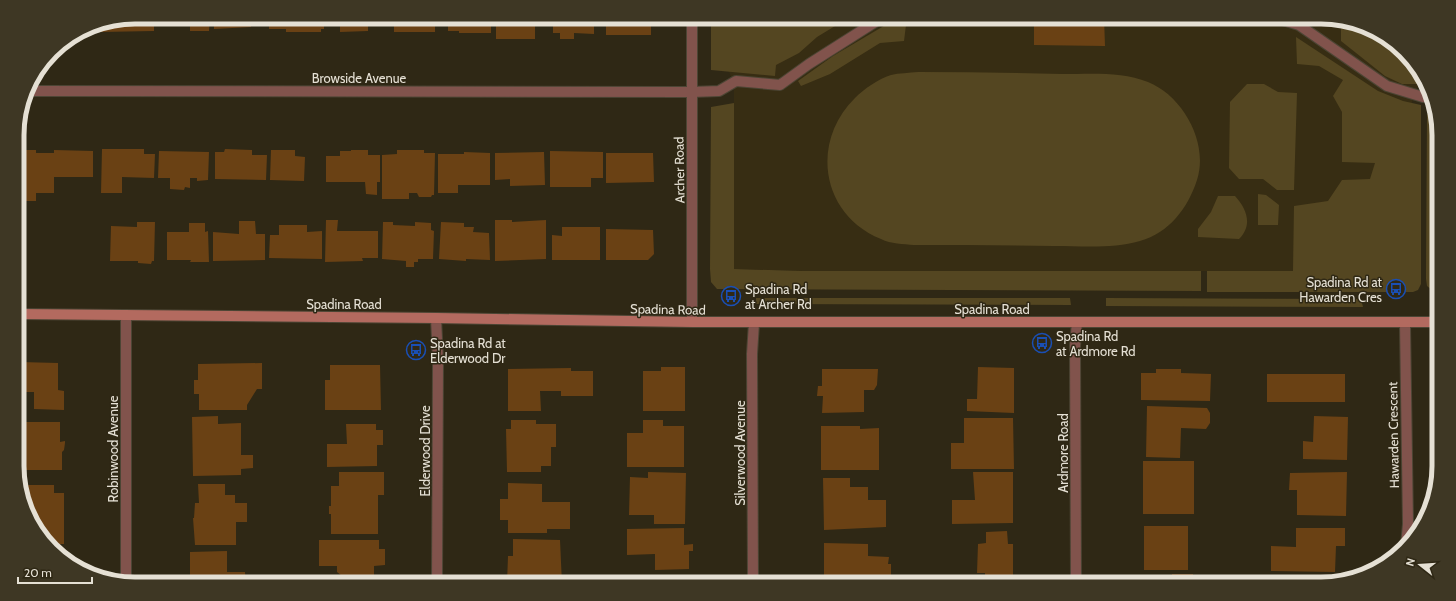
<svg xmlns="http://www.w3.org/2000/svg" width="1456" height="601" font-family="Cabin,sans-serif">
	<style>
		.built { fill: #372d13 }
		.green { fill: #544621 }
		.building { fill: #6a4114 }
		.lines { fill: none; stroke-linecap: round; stroke-linejoin: round }
		.lane-casing { stroke: #4c4534; stroke-width: 12 }
		.street-casing { stroke: #4c4534; stroke-width: 12 }
		.secondary-casing { stroke: #4c4534; stroke-width: 12 }
		.lane { stroke: #81534c; stroke-width: 10 }
		.street { stroke: #81534c; stroke-width: 10 }
		.secondary { stroke: #b36a5f; stroke-width: 10 }
		.labels { text-anchor: middle; stroke-width: 3; stroke-linejoin: round; paint-order: stroke }
		.street-label { font-size: 13px; fill: #e5e0d4; stroke: #2f2815 }
		.poi-label { font-size: 13px; fill: #e5e0d4; stroke: #2f2815; text-anchor: start }
		.rim { fill: none; stroke: #e5e0d4; stroke-width: 5 }
	</style>
	<rect width="100%" height="100%" fill="#2f2815"/>
	<!-- built -->
	<path class="built" d="M729,17H1321L1366,26L1415,63L1419,74V84L1412,102L1410,249L1293,271H802L734,269V87L729,71Z"/>
	<!-- green -->
	<path class="green" d="M711,17H863L840,23L817,37L799,53L776,65L775,76L711,70Z
		M899,17H907L904,41L880,43L830,74L801,86L798,81L833,56Z
		M1341,21L1366,26L1415,63L1419,74V84H1402L1385,76L1341,41Z
		M1296,37L1378,91L1403,101L1421,105V284L1418,290L1413,292H1207V271H1293L1294,206L1328,201L1342,180L1370,179L1375,163L1342,162V112L1333,96L1343,80L1319,66L1297,64Z
		M918,72C966,72 1014,73 1062,74C1089,74 1121,71 1148,82C1183,96 1209,143 1197,180C1188,208 1169,233 1140,241C1113,249 1082,246 1054,246C1007,245 960,245 914,245C903,244 891,244 881,239C821,215 810,142 855,98C864,89 878,79 891,75C899,73 909,73 918,72Z
		M1247,84H1264L1278,92L1297,93L1294,190H1277L1263,179H1239L1229,168L1230,102Z
		M734,103V269L802,271H1201V291L717,289L711,282L710,269L711,107Z
		M1427,114H1435V275L1432,290L1427,286L1426,279Z
		M1258,194L1266,195L1279,205L1278,225H1258Z
		M1218,196H1235C1247,209 1253,225 1239,239L1198,237V229L1211,212Z
		M756,298H1070L1071,305L756,304Z
		M1106,298L1361,299L1363,307L1106,306Z"/>
	<!-- building -->
	<path class="building" d="M135,17H154V31L100,32V24Z
		M160,17H210L209,31H190V23L159,24Z
		M214,17H251V27L214,29Z
		M269,17H324V29H321V32H286V29H269Z
		M329,17H376L377,26H368V31L340,32V24H329Z
		M394,17H435V32H394Z
		M448,17H491V33H459V31H448Z
		M496,17H546V24L535,23V39H496Z
		M553,17H594V34L574,33V39H560V33H553Z
		M606,17H651V35H606Z
		M1034,17H1104L1105,46L1034,45Z
		M102,149H144V154H155L154,178L122,177V193H101Z
		M225,149L252,150V155H267L266,180L215,179V152H224Z
		M17,150H36V153H54V150L93,151V177H54V193H36V201H17Z
		M271,150H295V156L305,157L304,181L270,180Z
		M351,150H368V155H380V182H377V195L366,194L365,182H326V156H340V151H351Z
		M397,150H424V153H435L434,195H432L431,197H419L417,193H409V199H382V155L397,154Z
		M159,151L209,152L208,180L197,181V178H190V188L185,187L184,190L170,189V178H158Z
		M550,151L603,152V178H591V187H550Z
		M464,152L490,153V185H458V193H438V154H464Z
		M544,152L545,185L510,186V179L495,180V153Z
		M606,153H653L654,182L606,183Z
		M326,220H338L337,231H378V258H362L363,261L325,262Z
		M495,220H512V222L546,220V259L495,261Z
		M239,221H255L256,234H265V260L213,261V232L239,234Z
		M137,222H155L154,261H152L151,264L138,263V261H110L111,226L137,227Z
		M383,222H393V225L415,226V222L431,223V230L434,231L433,259H418V262H414V267H406V261L382,259Z
		M441,222L464,223V227H474L473,232L489,233L490,260L466,259V261L439,259Z
		M189,223H205V232L208,231L209,262H190L191,260H167V232H189Z
		M279,225H307V232L322,231V259L269,258L270,235H279Z
		M562,227H600V260H552V235L562,236Z
		M606,229L653,230L654,254L648,260H606Z
		M20,362L58,363V390L64,391V410L34,409V392H18V368L20,369Z
		M262,363V389H257L247,405V410H199V394H194V380H198V364Z
		M330,365H380L381,410H325V380H330Z
		M661,367H685V411H643V371H661Z
		M978,367L1014,368V413L967,411V399H977Z
		M571,368V371H593V396H561V391H540L541,411H508V369Z
		M822,369H878L877,385L874,390H864V412L822,413L823,396H817L818,386H822Z
		M1156,369H1181V373L1211,374L1210,401L1141,400V373H1156Z
		M1267,374H1345V402H1267Z
		M1147,406L1207,408L1210,413V423L1206,429L1181,428L1180,458L1146,457Z
		M218,416V424L241,423V455H253V468L241,469V475L193,476L192,417Z
		M1314,416L1348,417L1347,460L1303,459V441L1313,442Z
		M964,418H1013L1014,469H951V443H964Z
		M511,420H536V424H556V447H551V466H541V472H507L506,429H511Z
		M643,420H663V426H684V467H627V433H643Z
		M18,422H60V442L65,441V443L64,450L62,452V470H18Z
		M346,424H376V430H383V445H377V466L327,467V444H347Z
		M821,426H860V429L879,428V470H821Z
		M1143,461H1194V514H1143Z
		M339,472H384V495H378V534H331V514H329V506H331V486H339Z
		M648,472L686,473L685,524H654V515H629L630,477L648,478Z
		M973,472H1013V523L952,524V500H975Z
		M1347,472L1346,516L1297,515V490H1289L1290,473Z
		M823,478H850V487H868V500H886V527L824,530Z
		M508,483L542,484V502H570V529H547V533H508V520H500V499H508Z
		M198,484H225V495H235V503H247V522H236V545H195L193,518H194L195,503H199Z
		M20,485H54V493H64V544H49L41,538L40,522H35Z
		M1144,526H1188V570H1144Z
		M684,528V545L693,544V551H689V569L655,570V554L627,555V529Z
		M1296,528H1345V546H1336L1335,572L1271,571V546L1296,547Z
		M1007,531L1008,544H1013V580L985,581V573H977L978,544L986,543V532Z
		M513,539L560,540L562,584L507,583L508,556H513Z
		M319,540H379V549H385V565L374,566V584H352V576H342L337,572V566H319Z
		M824,543L868,544V556L889,557L888,564H891V584H824Z
		M227,551V572H245L246,584H194V581H190V552Z
		M1172,574H1193V578H1208V584H1141L1142,577H1172Z"/>
	<g class="lines">
		<defs>
			<path id="lane" d="M1273,17L1299,25L1387,86L1423,97H1429
				M691,92L719,91L736,81L780,85L809,64L883,17"/>
			<path id="street" d="M692,17V322
				M27,91L691,92
				M436,318L438,360L437,584
				M1405,324L1408,524L1406,546
				M126,582V316
				M753,584L752,354L754,323
				M1076,584L1075,346L1077,322"/>
			<path id="secondary" d="M18,314L436,318L692,322H1439"/>
		</defs>
		<!-- lane casing -->
		<use href="#lane" class="lane-casing"/>
		<!-- street casing -->
		<use href="#street" class="street-casing"/>
		<!-- secondary casing -->
		<use href="#secondary" class="secondary-casing"/>
		<!-- lane -->
		<use href="#lane" class="lane"/>
		<!-- street -->
		<use href="#street" class="street"/>
		<!-- secondary -->
		<use href="#secondary" class="secondary"/>
	</g>
	<!-- icons -->
	<defs>
		<symbol id="bus-ring" viewBox="-11 -11 22 22"><circle r="9.5" fill="#2f2815" stroke="#1a4fb4" stroke-width="1.5"/><path d="M-5-6H5V4H4V6H2V4H-2V6H-4V4H-5ZM-3.5-4V0h7V-4ZM-3.5 1.2v1.5H-2V1.2ZM2 1.2v1.5H3.5V1.2Z" fill="#1a4fb4"/></symbol>
	</defs>
	<g fill-rule="evenodd">
		<use href="#bus-ring" x="1385" y="278" width="22" height="22"/>
		<use href="#bus-ring" x="720" y="285" width="22" height="22"/>
		<use href="#bus-ring" x="1031" y="332" width="22" height="22"/>
		<use href="#bus-ring" x="405" y="339" width="22" height="22"/>
	</g>
	<g class="labels">
		<!-- street labels -->
		<g class="street-label">
			<text x="359" y="83">Browside Avenue</text>
			<text transform="translate(679 170) rotate(-91)" y="5">Archer Road</text>
			<text x="344" y="309">Spadina Road</text>
			<text transform="translate(668 309) rotate(1)" y="5">Spadina Road</text>
			<text x="992" y="314">Spadina Road</text>
			<text transform="translate(1393 435) rotate(-91)" y="5">Hawarden Crescent</text>
			<text transform="translate(113 449) rotate(-90)" y="5">Robinwood Avenue</text>
			<text transform="translate(425 451) rotate(-90)" y="5">Elderwood Drive</text>
			<text transform="translate(740 453) rotate(-90)" y="5">Silverwood Avenue</text>
			<text transform="translate(1063 453) rotate(-90)" y="5">Ardmore Road</text>
		</g>
		<!-- poi labels -->
		<g class="poi-label">
			<text x="1382" y="287" text-anchor="end">Spadina Rd at<tspan x="1382" dy="15">Hawarden Cres</tspan></text>
			<text x="745" y="294">Spadina Rd<tspan x="745" dy="15">at Archer Rd</tspan></text>
			<text x="1056" y="341">Spadina Rd<tspan x="1056" dy="15">at Ardmore Rd</tspan></text>
			<text x="430" y="348">Spadina Rd at<tspan x="430" dy="15">Elderwood Dr</tspan></text>
		</g>
	</g>
	<!-- crop -->
	<path d="M0 0H1456V601H0ZM135 24H1321A111 111 0 0 1 1432 135V466A111 111 0 0 1 1321 577H135A111 111 0 0 1 24 466V135A111 111 0 0 1 135 24Z" fill="#3e3724" fill-rule="evenodd"/>
	<path class="rim" d="M135 24H1321A111 111 0 0 1 1432 135V466A111 111 0 0 1 1321 577H135A111 111 0 0 1 24 466V135A111 111 0 0 1 135 24Z"/>
	<!-- north arrow -->
	<g transform="translate(1420 565) rotate(287)" stroke="#2f2815" stroke-width="3" paint-order="stroke">
	<path d="M0-3L7 15L0 10L-7 15Z" fill="#e5e0d4"/>
	<text y="-6" font-size="11" font-weight="bold" text-anchor="middle" fill="#e5e0d4">N</text>
	</g>
	<!-- scale -->
	<path d="M18 577v6h74v-6" fill="none" stroke="#e5e0d4" stroke-width="2"/>
	<text x="24" y="577" font-size="12" fill="#e5e0d4" stroke="#2f2815" stroke-width="3" paint-order="stroke">20 m</text>
</svg>
